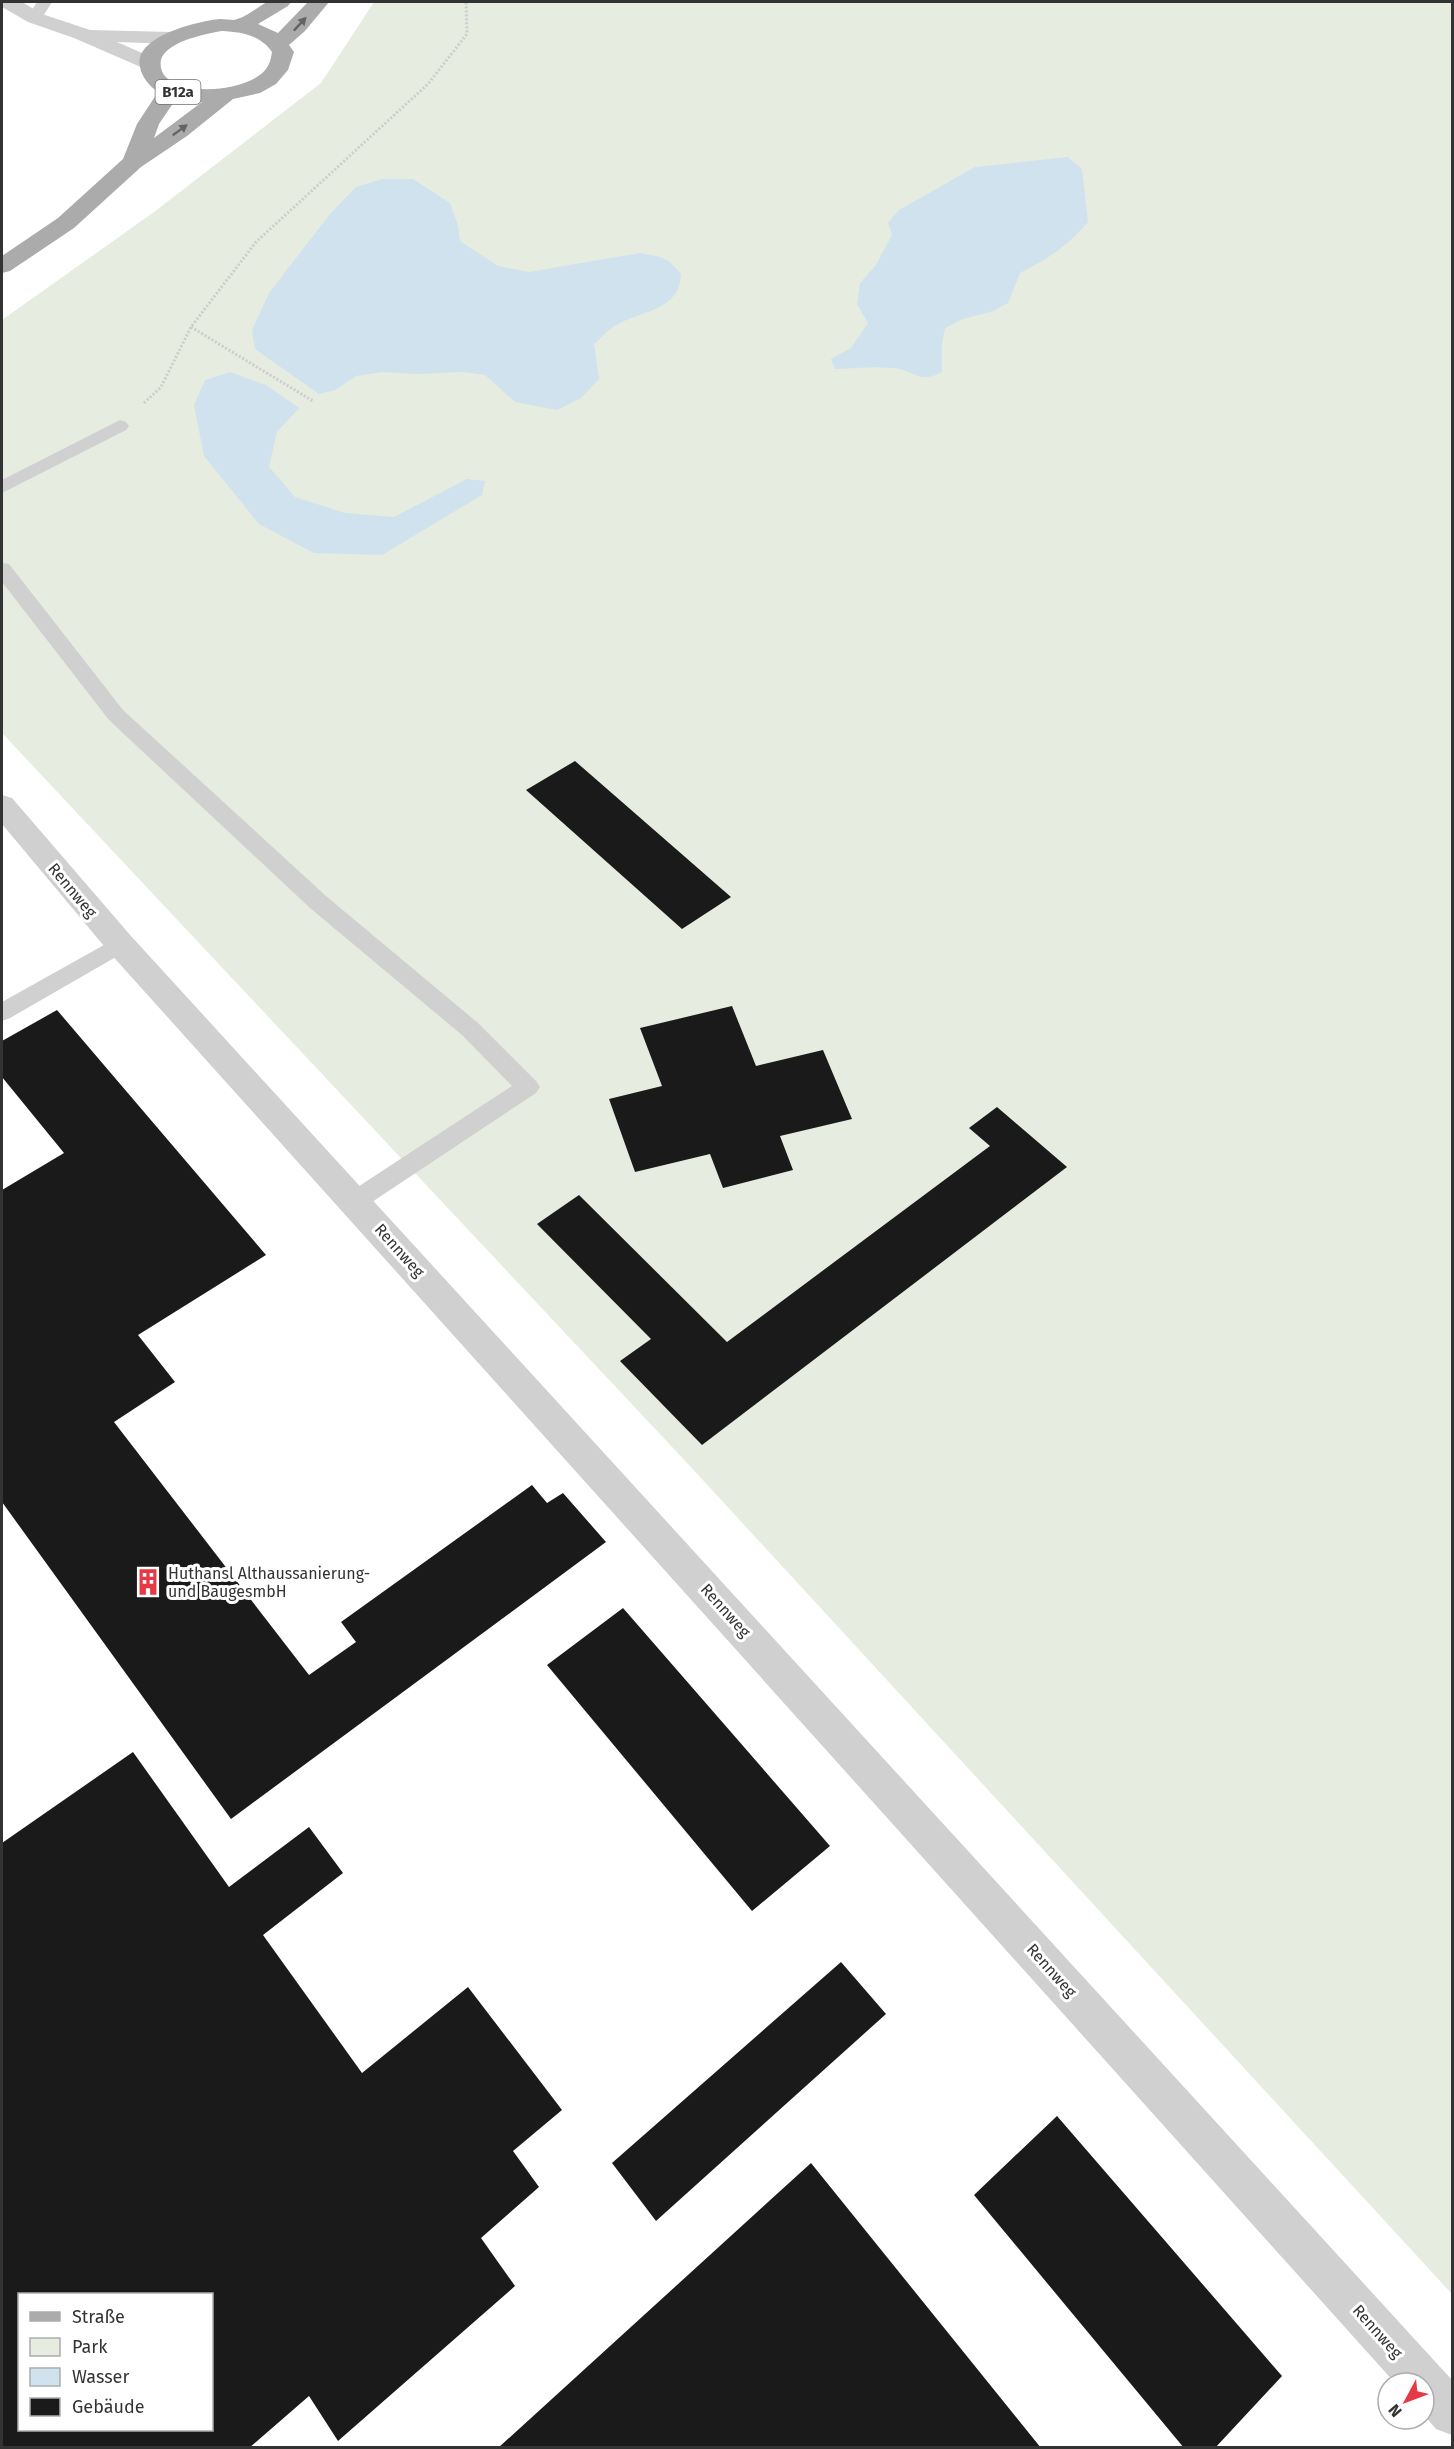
<svg xmlns="http://www.w3.org/2000/svg" width="1454" height="2449" font-family="'Fira Sans',sans-serif">
	<style>
		.green { fill: #e6ecdf }
		.water { fill: #cfe2ee }
		.building { fill: #1a1a1a; fill-rule: evenodd }
		.lines { fill: none; stroke-linecap: round; stroke-linejoin: round }
		.path { stroke: #cdcdcd; stroke-width: 3; stroke-dasharray: 2 2; stroke-linecap: butt }
		.service { fill: #d0d0d0; fill-rule: evenodd }
		.minor { fill: #d0d0d0; fill-rule: evenodd }
		.primary { fill: #ababab; fill-rule: evenodd }
		.oneway { fill: #636363 }
		.labels { text-anchor: middle; stroke-width: 6; stroke-linejoin: round; paint-order: stroke }
		.shield { fill: #fff; stroke: #707070; stroke-width: 1.5 }
		.shield-label { font-size: 15px; font-weight: bold; fill: #333 }
		.street-label { font-size: 16px; fill: #333; stroke: #fff }
		.poi-label { font-size: 16px; fill: #333; stroke: #fff; text-anchor: start }
	</style>
	<rect width="100%" height="100%" fill="#fff"/>
	<!-- green -->
	<path class="green" d="M374,2H1452V2294L689,1465L2,733V320L154,212L321,83Z"/>
	<!-- water -->
	<path class="water" d="M1068,157L1082,169L1088,222C1069,245 1046,260 1020,273L1008,303L993,311L963,319L945,328L942,344V372C918,385 914,369 892,368C873,366 855,368 835,369L831,359L851,348L868,323L857,304L860,283L876,265L892,235L888,223L899,210L975,167Z
		M382,179H413L450,203L458,225L460,241L498,266L529,272L640,253L660,257L669,261L681,274C680,313 637,310 612,328C605,332 600,339 594,344L599,379L581,398L557,410L515,402L485,375L463,372L419,374L382,372L356,376L335,390L319,394L255,349L252,330L269,293L330,214L356,187Z
		M230,372L266,385L299,408L277,432L269,467L295,497L345,513L394,517L467,479L485,481L482,495L382,555L314,553L259,524L204,456L194,405L205,380Z"/>
	<!-- building -->
	<path class="building" d="M575,761L731,897L682,929L526,790Z
		M732,1006L756,1066L823,1050L852,1119L780,1136L793,1170L723,1188L710,1154L635,1172L609,1099L662,1086L640,1028Z
		M57,1010L266,1255L138,1335L175,1382L114,1422L309,1675L356,1642L341,1622L532,1485L547,1503L563,1493L606,1542L231,1819L2,1502V1190L64,1153L2,1077V1041Z
		M997,1107L1067,1167L702,1445L620,1361L651,1339L537,1224L579,1195L727,1342L990,1146L969,1128Z
		M623,1608L830,1846L752,1911L547,1665Z
		M133,1752L229,1887L309,1827L343,1873L263,1935L362,2073L468,1987L562,2110L513,2151L539,2187L481,2238L515,2286L338,2441L309,2396L249,2448H2V1843ZM20,2294H212V2430H20Z
		M841,1962L886,2014L656,2221L612,2163Z
		M1057,2116L1282,2376L1215,2448H1184L974,2195Z
		M811,2163L1041,2448H498Z"/>
	<g class="lines">
		<!-- path -->
		<path class="path" d="M191,327L313,401
			M144,403L161,387L191,327L256,242L428,84L467,34L466,2"/>
		<!-- service -->
		<path class="service" d="M37,2H52L40,21L35,23L27,18Z
			M120,420L126,422L129,426L126,430L2,493V480Z
			M2,563L9,564L123,710L326,896L478,1023L536,1081L540,1087L536,1093L363,1208L355,1211L347,1208L343,1201L347,1194L512,1086L462,1035L310,908L109,720L2,582Z
			M120,936L128,938L131,944L128,950L10,1018L2,1021V1002Z"/>
		<!-- minor -->
		<path class="minor" d="M2,2H22L42,14L90,30L172,32L179,34L183,38L179,42L172,44L117,42L158,60L161,65L158,70L150,71L74,38L28,22L2,7Z
			M2,795L12,798L131,936L1452,2380V2435L1436,2429L1424,2415V2383H1395L109,952L2,824Z"/>
		<!-- primary -->
		<path class="primary" d="M267,2H291L288,6L258,24L278,33L308,2H329L305,31L289,45L294,52L288,70L276,84L260,93L233,99L187,136L141,167L74,228L10,271L2,273V256L58,218L123,159L137,124L158,92C149,86 142,77 140,67C133,36 199,21 220,19C225,19 230,20 234,20C245,18 258,7 267,2ZM222,31C242,32 260,35 272,52C271,58 270,64 266,69C249,91 188,96 168,79C164,76 162,72 161,68C155,43 205,34 222,31ZM176,99L202,102L154,138L159,124Z"/>
	</g>
	<!-- one-way arrows -->
	<defs><path id="oneway-solid" d="M-6-.8H1V-3.2L6.5 0L1 3.2V.8H-6Z" transform="scale(1.5)"/></defs>
	<g class="oneway">
		<use href="#oneway-solid" transform="translate(300 24) rotate(-47)"/>
		<use href="#oneway-solid" transform="translate(180 130) rotate(-36)"/>
	</g>
	<!-- icons -->
	<defs>
		<symbol id="building-bare" viewBox="-9 -9 18 18"><path d="M-4-6H4V6H1V3H-1V6H-4ZM-2.5-4.3h1.7v1.8h-1.7ZM.8-4.3h1.7v1.8H.8ZM-2.5-1h1.7V.8h-1.7ZM.8-1h1.7V.8H.8Z" fill="#e63946" stroke="#fff" stroke-width="2.5" paint-order="stroke"/></symbol>
	</defs>
	<g fill-rule="evenodd">
		<use href="#building-bare" x="129" y="1563" width="38" height="38"/>
	</g>
	<g class="labels">
		<!-- shield labels -->
		<rect class="shield" x="155.5" y="80" width="45" height="24" rx="4.5"/>
		<g class="shield-label">
			<text x="178" y="97">B12a</text>
		</g>
		<!-- street labels -->
		<g class="street-label">
			<text transform="translate(73 890) rotate(50)" y="6">Rennweg</text>
			<text transform="translate(400 1250) rotate(48)" y="6">Rennweg</text>
			<text transform="translate(726 1610) rotate(48)" y="6">Rennweg</text>
			<text transform="translate(1052 1970) rotate(48)" y="6">Rennweg</text>
			<text transform="translate(1378 2331) rotate(48)" y="6">Rennweg</text>
		</g>
		<!-- poi labels -->
		<g class="poi-label">
			<text x="168" y="1579">Huthansl Althaussanierung-<tspan x="168" dy="18">und BaugesmbH</tspan></text>
		</g>
	</g>
	<!-- border -->
	<rect width="1454" height="2449" fill="none" stroke="#333333" stroke-width="6"/>
	<!-- legend -->
	<rect x="18" y="2293" width="195" height="138" fill="#ffffff" stroke="#adadad" stroke-width="1.5"/>
	<rect x="30" y="2312" width="30" height="9" fill="#ababab" stroke="#adadad" stroke-width="1.5"/>
	<text x="72" y="2323" font-size="18" fill="#333333">Straße</text>
	<rect x="30" y="2338" width="30" height="18" fill="#e6ecdf" stroke="#adadad" stroke-width="1.5"/>
	<text x="72" y="2353" font-size="18" fill="#333333">Park</text>
	<rect x="30" y="2368" width="30" height="18" fill="#cfe2ee" stroke="#adadad" stroke-width="1.5"/>
	<text x="72" y="2383" font-size="18" fill="#333333">Wasser</text>
	<rect x="30" y="2398" width="30" height="18" fill="#1a1a1a" stroke="#adadad" stroke-width="1.5"/>
	<text x="72" y="2413" font-size="18" fill="#333333">Gebäude</text>
	<!-- north arrow -->
	<g transform="translate(1406 2401) rotate(229)"><circle r="28" fill="#ffffff" stroke="#adadad" stroke-width="1.5"/>
	<path d="M0-4.5L10 22L0 15L-10 22Z" fill="#e63946"/>
	<text y="-9" font-size="16" font-weight="bold" text-anchor="middle" fill="#333333">N</text>
	</g>
</svg>
